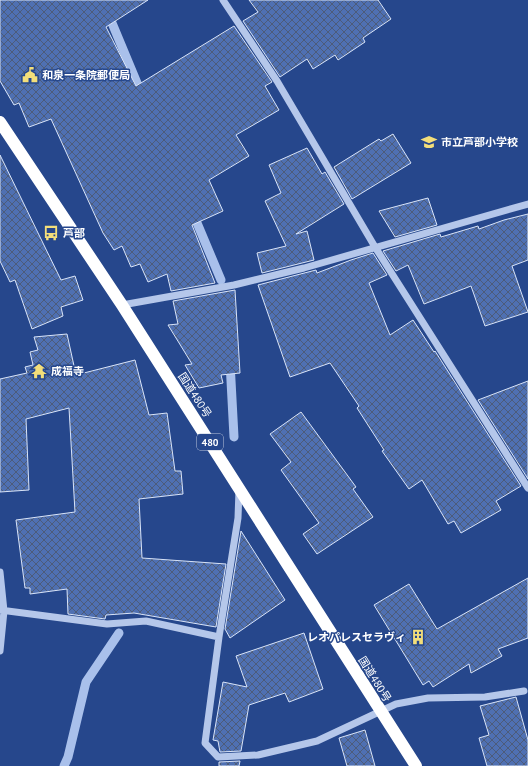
<svg xmlns="http://www.w3.org/2000/svg" width="528" height="766" font-family="'PT Sans','Noto Sans JP',sans-serif">
	<style>
		.lines { fill: none; stroke-linecap: round; stroke-linejoin: round }
		.stream { stroke: #a9c0eb; stroke-width: 9 }
		.building { fill: url(#building-cross-hatch); stroke: #d9e4f8 }
		.minor { stroke: #b5c7ea; stroke-width: 7 }
		.highway { stroke: #fff; stroke-width: 12 }
		.labels { text-anchor: middle; stroke-width: 3; stroke-linejoin: round; paint-order: stroke }
		.shield { fill: #26478c; stroke: #bec8dc; stroke-width: 1 }
		.shield-label { font-size: 10px; font-weight: bold; fill: #fff }
		.poi-label { font-size: 11px; font-weight: bold; fill: #fff; stroke: #26478c; text-anchor: start }
		.street-label { font-size: 11px; fill: #fff; stroke: #26478c }
	</style>
	<defs>
		<pattern id="building-cross-hatch" width="8" height="8" patternUnits="userSpaceOnUse"><rect width="8" height="8" fill="#4f70b2"/><path d="M0 0l8 8M0 8l8-8" fill="none" stroke="#4d5c7a"/></pattern>
	</defs>
	<rect width="100%" height="100%" fill="#26478c"/>
	<g class="lines">
		<!-- stream -->
		<path class="stream" d="M92,0L112,23L142,95
			M192,211L221,280
			M230,362L234,437
			M64,766L68,757L86,682L119,633"/>
	</g>
	<!-- building -->
	<path class="building" d="M0,0H148L106,27L136,86L234,26L272,82L265,86L279,110L236,135L249,156L209,180L223,211L192,225L215,283L171,291L167,274L148,282L140,264L131,267L122,246L114,250L103,233L51,119L29,127L19,103L14,105L0,81Z
		M249,0H378L391,19L363,38L365,42L338,60L335,55L313,69L307,59L280,77L243,21L258,12Z
		M393,134L411,163L352,199L334,167L379,139L381,141Z
		M307,148L322,174L325,172L344,204L296,234L307,231L314,260L262,273L257,253L286,246L265,201L281,193L269,165Z
		M0,155L61,280L75,276L83,300L61,307L63,316L32,329L15,280L10,282L0,261Z
		M428,198L437,225L395,237L379,211Z
		M528,214V260L512,266L528,312L485,326L471,286L424,304L408,265L396,271L383,251L440,234L441,237L478,226L479,229L504,220Z
		M373,253L387,275L369,283L390,335L413,320L434,352L435,351L521,486L496,501L501,510L461,533L454,521L448,524L422,480L409,489L382,451L384,450L357,408L359,406L330,363L290,377L258,285L316,270L317,273L351,260Z
		M235,290L240,373L221,375L223,383L199,388L185,365L192,364L168,325L178,324L173,301Z
		M67,334L76,375L135,360L149,415L167,413L175,471H181L183,494L139,499L142,558L226,564L216,627L134,613L106,615L105,619L68,614L67,589L30,594V588H25L16,520L75,512L69,408L26,419L29,490L0,492V379L27,373L25,367L33,365L30,352L38,350L34,337Z
		M528,381V479L478,400Z
		M301,412L356,487L353,489L373,517L317,554L303,534L319,523L281,470L291,462L270,434Z
		M241,531L285,600L230,638L225,629Z
		M528,578V638L498,649L502,656L471,673L469,664L433,687L429,681L423,685L374,605L409,584L437,629Z
		M304,633L323,689L289,702L285,693L249,705L241,751L220,752L218,741L213,740L223,682L247,687L236,656Z
		M516,697L528,740V766H487L479,738L489,735L480,706Z
		M365,730L375,766H347L339,738Z
		M240,761L239,766H219V762Z"/>
	<g class="lines">
		<!-- minor -->
		<path class="minor" d="M223,0L277,81L375,247L528,488
			M122,305L234,285L304,268L528,204
			M239,490L238,518L219,637L205,743L218,757L258,755L317,741L396,704L428,698L485,697L524,691
			M0,572L4,611L0,651
			M0,610L107,624L146,621L219,637"/>
		<!-- highway -->
		<path class="highway" d="M0,122L122,305L416,766"/>
	</g>
	<!-- icons -->
	<defs>
		<symbol id="civic-bare" viewBox="-9 -9 18 18"><path d="M-.6-6.5H3V-4.5H.6V-3L4-1V1h2V6H-6V1h2V-1L-.6-3ZM-1.2 2.5V6h2.4V2.5Z" fill="#f3de7a" stroke="#26478c" stroke-width="2.5" paint-order="stroke"/></symbol>
		<symbol id="school-bare" viewBox="-9 -9 18 18"><path d="M0-5L7-2L0 1L-7-2ZM-4 1L0 2.5L4 1V4Q0 6-4 4Z" fill="#f3de7a" stroke="#26478c" stroke-width="2.5" paint-order="stroke"/></symbol>
		<symbol id="bus-bare" viewBox="-9 -9 18 18"><path d="M-5-6H5V4H4V6H2V4H-2V6H-4V4H-5ZM-3.5-4V0h7V-4ZM-3.5 1.2v1.5H-2V1.2ZM2 1.2v1.5H3.5V1.2Z" fill="#f3de7a" stroke="#26478c" stroke-width="2.5" paint-order="stroke"/></symbol>
		<symbol id="temple-bare" viewBox="-9 -9 18 18"><path d="M0-6L5-2H3V0L6.5 2.5H4V6H1.5V3h-3V6H-4V2.5H-6.5L-3 0V-2H-5Z" fill="#f3de7a" stroke="#26478c" stroke-width="2.5" paint-order="stroke"/></symbol>
		<symbol id="building-bare" viewBox="-9 -9 18 18"><path d="M-4-6H4V6H1V3H-1V6H-4ZM-2.5-4.3h1.7v1.8h-1.7ZM.8-4.3h1.7v1.8H.8ZM-2.5-1h1.7V.8h-1.7ZM.8-1h1.7V.8H.8Z" fill="#f3de7a" stroke="#26478c" stroke-width="2.5" paint-order="stroke"/></symbol>
	</defs>
	<g fill-rule="evenodd">
		<use href="#civic-bare" x="19" y="64" width="22" height="22"/>
		<use href="#school-bare" x="418" y="131" width="22" height="22"/>
		<use href="#bus-bare" x="40" y="222" width="22" height="22"/>
		<use href="#temple-bare" x="28" y="360" width="22" height="22"/>
		<use href="#building-bare" x="407" y="626" width="22" height="22"/>
	</g>
	<g class="labels">
		<!-- shield labels -->
		<rect class="shield" x="197" y="434" width="26" height="16" rx="3"/>
		<g class="shield-label">
			<text x="210" y="446">480</text>
		</g>
		<!-- poi labels -->
		<g class="poi-label">
			<text x="42" y="79">和泉一条院郵便局</text>
			<text x="441" y="146">市立芦部小学校</text>
			<text x="63" y="237">芦部</text>
			<text x="51" y="375">成福寺</text>
			<text x="406" y="641" text-anchor="end">レオパレスセラヴィ</text>
		</g>
		<!-- street labels -->
		<g class="street-label">
			<text transform="translate(195 395) rotate(57)" y="4">国道480号</text>
			<text transform="translate(375 679) rotate(58)" y="4">国道480号</text>
		</g>
	</g>
</svg>
